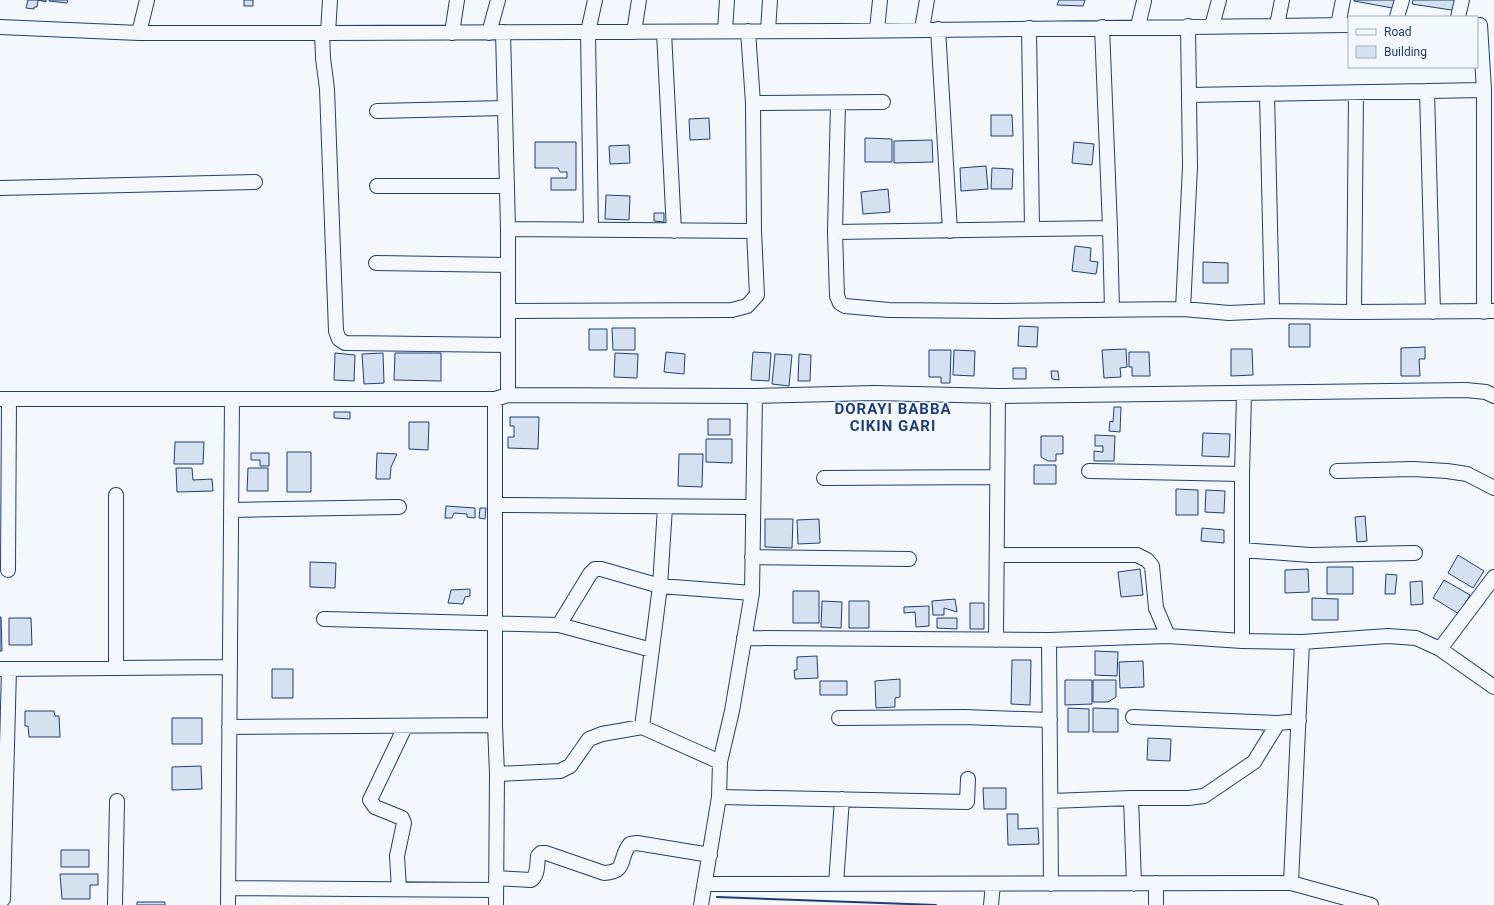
<svg xmlns="http://www.w3.org/2000/svg" width="1494" height="905" font-family="Roboto,sans-serif">
	<style>
		.building { fill: #d5e0f0; stroke: #1d3f73 }
		.lines { fill: none; stroke-linecap: round; stroke-linejoin: round }
		.minor-casing { stroke: #1d3f73; stroke-width: 16 }
		.minor { stroke: #f4f7fb; stroke-width: 14 }
		.wall { stroke: #1d3f73; stroke-width: 2 }
		.labels { text-anchor: middle; stroke-width: 3; stroke-linejoin: round; paint-order: stroke }
		.district-label { font-size: 15px; font-weight: bold; letter-spacing: 1px; fill: #1d3f73; stroke: #f4f7fb }
	</style>
	<rect width="100%" height="100%" fill="#f4f7fb"/>
	<!-- building -->
	<path class="building" d="M28,0H46V2L38,0L37,7H34V9L26,8Z
		M49,0H68L67,3L49,1Z
		M244,0H253V6H244Z
		M1059,0H1085L1083,6L1057,5Z
		M1354,0H1399L1398,9L1354,1Z
		M1413,0H1460L1458,11L1412,4Z
		M991,115H1012L1013,136H991Z
		M709,118L710,139L690,140L689,119Z
		M865,138L892,139V162H865Z
		M932,140L933,162L894,163V141Z
		M535,142H576V190H551V178H567V172H560L558,168H535Z
		M1074,142L1094,144L1092,165L1072,163Z
		M629,145L630,163L610,164L609,146Z
		M986,166L988,189L961,191L960,168Z
		M992,168L1013,169L1012,189H991Z
		M888,189L890,212L863,214L861,192Z
		M606,195L630,196L629,220L605,219Z
		M654,213H664V222L654,221Z
		M1075,246L1091,248L1090,261L1098,262L1096,274L1072,271Z
		M1203,262L1228,263V283H1203Z
		M1289,324H1310V347H1289Z
		M1019,326L1038,327L1037,347L1018,346Z
		M612,328H635V350H613Z
		M589,329H607V350H589Z
		M1425,347V359H1419L1420,376H1401V348Z
		M1126,349L1127,367L1120,368L1121,377L1104,378L1102,350Z
		M1231,349H1252L1253,375L1231,376Z
		M929,350H951L950,383H941V377H929Z
		M954,350L975,351L974,376L953,375Z
		M666,352L685,354L684,374L664,372Z
		M753,352L771,353L769,381L751,380Z
		M1129,352H1149L1150,376H1132V367H1129Z
		M335,353L355,355L354,381L334,380Z
		M383,353L384,383L364,384L362,354Z
		M395,353H441V381L394,380Z
		M615,353L638,354L637,378L614,377Z
		M775,354L792,355L789,386L772,384Z
		M799,354L811,355L810,381H798Z
		M1013,368H1026V379H1013Z
		M1051,371H1058L1059,380L1052,379Z
		M1114,407H1121L1120,432L1109,431L1110,421L1113,422Z
		M334,412H350V419L334,418Z
		M510,417H539L538,449L508,448V437H514V426H510Z
		M708,419H730V435H708Z
		M409,422H429L428,450L409,449Z
		M1203,433L1230,434L1229,457L1202,456Z
		M1095,435L1115,436L1114,461H1094V451L1103,452V446H1095Z
		M1041,436H1063V454H1056V461H1048L1041,457Z
		M706,439H732V463L706,462Z
		M175,442H204L203,464H174Z
		M287,452H311V492H287Z
		M251,453H269V466H260V460H251Z
		M377,453L397,454L391,467L390,479H376Z
		M679,454H703L702,487L678,486Z
		M1034,465H1056V484H1034Z
		M176,468H192L193,480L212,479L213,491L177,492Z
		M248,468H268V491H247Z
		M1176,489L1198,490V515H1176Z
		M1206,490L1225,491L1224,513L1205,512Z
		M446,506L475,508V518L467,517V514L454,513L452,518H445Z
		M480,508H486L485,519L479,518Z
		M1365,516L1367,541L1357,542L1355,517Z
		M765,519H793L792,548L765,547Z
		M819,519L820,543L798,544L797,520Z
		M1202,528L1224,530V543L1201,541Z
		M1458,555L1484,571L1473,588L1448,573Z
		M310,562L336,563L335,588L310,587Z
		M1327,567H1353V594H1327Z
		M1140,569L1143,595L1121,597L1118,572Z
		M1308,569L1309,592L1285,593V570Z
		M1386,574L1397,575L1395,594H1385Z
		M1444,580L1470,595L1459,614L1433,598Z
		M1422,581L1423,604L1411,605L1410,582Z
		M470,589V596L465,597L463,604L448,603L451,590Z
		M793,591H819V623H793Z
		M1312,598L1338,599V620H1312Z
		M955,599L957,612L944,608V615H933L932,601Z
		M822,601L842,602L841,628L821,627Z
		M849,601H869V628H849Z
		M970,603H984V629H970Z
		M929,606V626L916,627L915,612L904,613V607Z
		M0,617H1L2,651H0Z
		M9,618H31L32,645H9Z
		M937,618H957V629L937,628Z
		M1095,651L1118,652L1117,676L1095,675Z
		M817,656L818,678L795,679L794,670H797V657Z
		M1012,660H1031L1030,705L1011,704Z
		M1143,661L1144,687L1120,688L1119,662Z
		M272,669H293V698H272Z
		M900,679V697L895,698V707L876,708L875,681Z
		M1065,680H1092V704L1065,705Z
		M1093,680H1116V697L1108,702H1093Z
		M820,681H847V695H820Z
		M1068,708L1089,709V732H1068Z
		M1093,708L1118,709V732H1093Z
		M25,711H54L55,716H59L60,737H29L28,726H25Z
		M172,718H202V744H172Z
		M1148,738L1171,739L1170,761L1147,760Z
		M201,766L202,789L172,790V767Z
		M983,788H1006V809H984Z
		M1007,814H1018V829L1038,828L1039,844L1008,845Z
		M61,850H89V867H61Z
		M60,874H98V885H90V899H62Z
		M137,902H165V905H137Z"/>
	<g class="lines">
		<defs>
			<path id="minor" d="M1397,17L1402,0
				M1458,17L1462,0
				M1277,25L1282,0
				M1338,25L1343,0
				M1480,25L1484,90V312
				M1138,26L1144,1
				M1212,26L1219,0
				M0,27L139,33H328L837,31L1349,25
				M1102,27L1110,228L1112,310
				M1029,28L1032,229
				M922,29L927,0
				M938,29L950,231
				M877,30L880,0
				M725,31L727,0
				M768,31L770,0
				M503,32L508,229V395
				M634,32L639,0
				M664,32L674,231
				M139,33L147,0
				M322,33L323,58L327,89L336,331L339,339L345,343L508,345
				M328,33L330,0
				M452,33L457,0
				M489,33L498,0
				M1427,91L1433,312
				M1267,94L1272,311
				M1189,95L1484,90
				M753,103L883,102
				M838,103L835,232L837,296L840,303L845,306L889,310L998,311L1183,309L1229,313L1272,311L1354,312L1494,311
				M377,111L505,108
				M377,186H507
				M0,188L255,182
				M508,229L754,231
				M591,230L588,32L595,0
				M835,232L1110,228
				M376,263L508,265
				M1183,309L1190,167L1188,26
				M508,311L732,310L747,306L757,295L754,231L753,103L748,31
				M1354,312L1356,93
				M0,399H495L508,395L755,396L874,393L998,396L1466,390L1486,392L1494,396
				M495,399V725L497,774L496,905
				M1089,471L1242,474
				M1337,471L1413,469L1447,471L1467,474L1494,488
				M824,478L997,477
				M116,495V668
				M495,505L753,507
				M231,510L399,507
				M1242,550L1310,555L1415,553
				M997,555H1137L1147,560L1152,566L1156,608L1168,636
				M752,557L909,559
				M8,570L9,399
				M324,619L559,625L652,650
				M559,625L590,574L595,569H601L660,586L752,593
				M744,638L1049,640L1168,636L1242,641L1302,642L1388,636L1416,638L1440,649L1494,687
				M996,640L998,396
				M1049,640L1051,884
				M1242,641V474L1244,393
				M1440,649L1494,577
				M0,669L230,667
				M1133,717L1278,723L1299,721
				M839,718L964,717L1050,720
				M229,727L495,725
				M642,727L660,586L665,507
				M497,774L560,771L570,766L589,739L602,734L642,727L720,762
				M719,797L967,802L968,779
				M1131,798L1134,884
				M1051,801L1131,798H1188L1204,796L1254,762L1278,723
				M496,878L531,880C538,876 537,864 538,856L541,853H546L604,873C628,872 618,858 630,844L637,843L710,855
				M1291,883L1302,642
				M705,884L1291,883L1371,905
				M836,884L842,799
				M228,888L496,890
				M399,889L397,856L404,823L402,818L375,807L370,800L405,727
				M3,899L9,669
				M115,905L117,801
				M228,905L232,399
				M701,905L719,797L720,762L732,711L752,593L755,396
				M991,905L993,884
				M1156,905V883"/>
		</defs>
		<!-- minor casing -->
		<use href="#minor" class="minor-casing"/>
		<!-- minor -->
		<use href="#minor" class="minor"/>
		<!-- wall -->
		<path class="wall" d="M717,897L936,905"/>
	</g>
	<g class="labels">
		<!-- district labels -->
		<g class="district-label">
			<text x="893" y="414">DORAYI BABBA<tspan x="893" dy="17">CIKIN GARI</tspan></text>
		</g>
	</g>
	<!-- legend -->
	<rect x="1348" y="16" width="130" height="52" fill="#f4f7fb" stroke="#9eadc5"/>
	<rect x="1356" y="29" width="20" height="6" fill="#f4f7fb" stroke="#9eadc5"/>
	<text x="1384" y="36" font-size="12" fill="#1d3f73">Road</text>
	<rect x="1356" y="46" width="20" height="12" fill="#d5e0f0" stroke="#9eadc5"/>
	<text x="1384" y="56" font-size="12" fill="#1d3f73">Building</text>
</svg>
